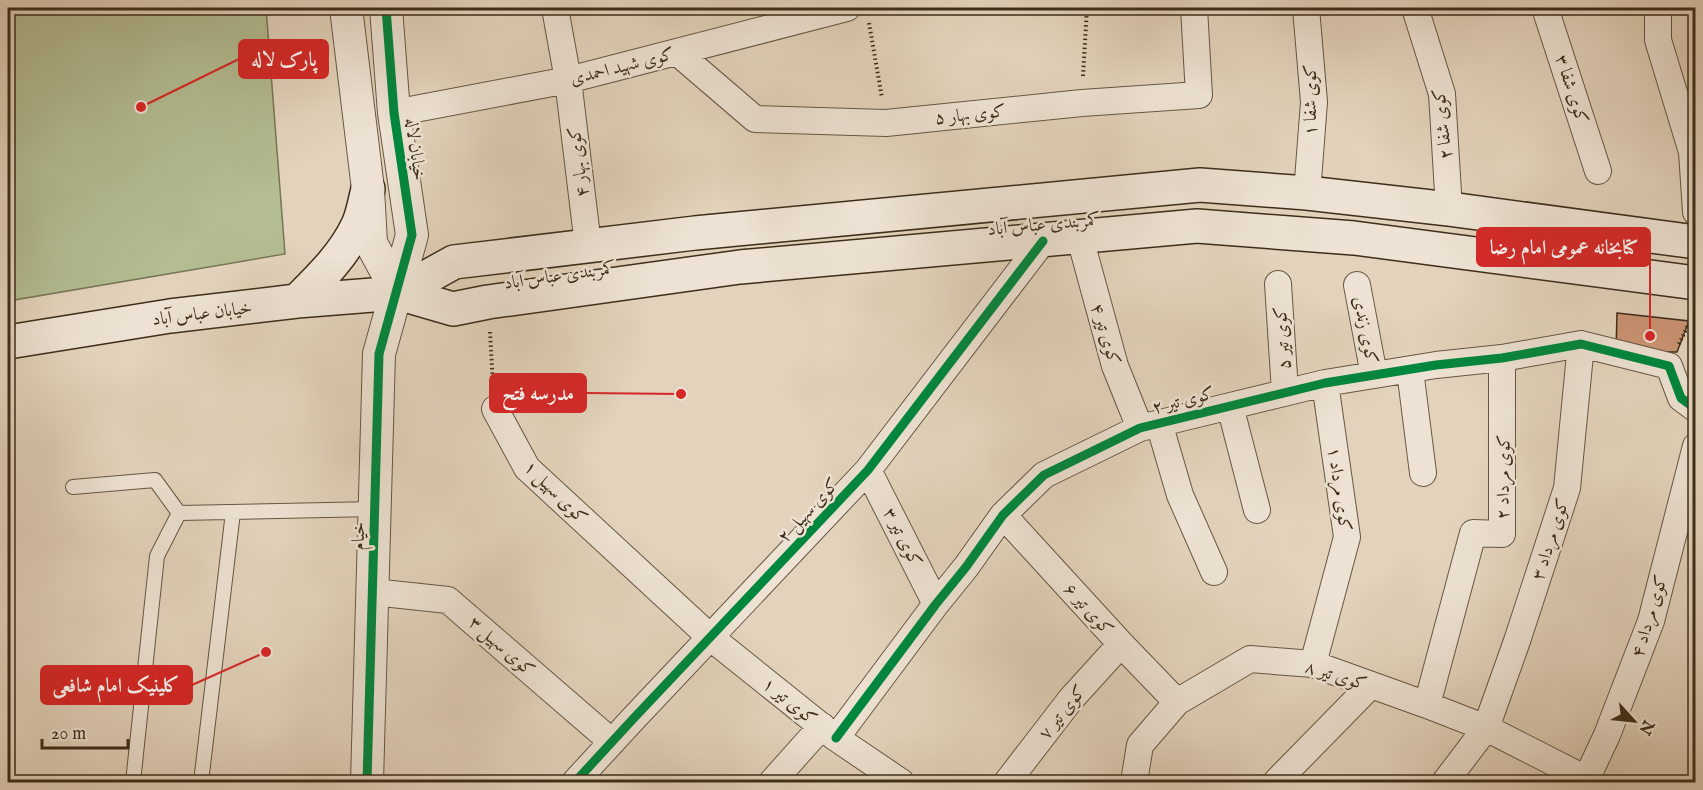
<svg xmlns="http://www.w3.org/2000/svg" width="1703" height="790" font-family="'IM FELL English',Amiri,serif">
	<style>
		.green { fill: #b3bc92; stroke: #787556; stroke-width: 1.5 }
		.building { fill: #cb9474; stroke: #3d2e1a; stroke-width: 1.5 }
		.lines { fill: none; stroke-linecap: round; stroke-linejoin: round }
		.service-casing { stroke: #665742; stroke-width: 16 }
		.minor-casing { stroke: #665742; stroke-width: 28 }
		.tertiary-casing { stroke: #665742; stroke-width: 34 }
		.secondary-casing { stroke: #3d2e1a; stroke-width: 36 }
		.path { stroke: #3d2e1a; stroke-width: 4; stroke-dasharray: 1.5 3; stroke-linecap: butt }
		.service { stroke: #ede2d3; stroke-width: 14 }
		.minor { stroke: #ede2d3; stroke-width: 26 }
		.tertiary { stroke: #ede2d3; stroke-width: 32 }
		.secondary { stroke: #ede2d3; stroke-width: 33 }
		.cycleway-casing { stroke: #ede2d3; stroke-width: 13 }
		.cycleway { stroke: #00873e; stroke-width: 9 }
		.labels { text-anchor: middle; stroke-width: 5; stroke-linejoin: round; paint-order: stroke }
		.street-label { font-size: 18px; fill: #3d2e1a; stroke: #ede2d3 }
		.leader { fill: none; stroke: #d62828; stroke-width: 2 }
		.callout-dot { fill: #d62828; stroke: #ede2d3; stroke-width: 2 }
		.callout { fill: #d62828; stroke: #d62828; stroke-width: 2 }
		.callout-label { font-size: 20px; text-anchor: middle; font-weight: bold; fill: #fff }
	</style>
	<rect width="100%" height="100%" fill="#e3d3bc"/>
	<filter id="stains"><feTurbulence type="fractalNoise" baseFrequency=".00333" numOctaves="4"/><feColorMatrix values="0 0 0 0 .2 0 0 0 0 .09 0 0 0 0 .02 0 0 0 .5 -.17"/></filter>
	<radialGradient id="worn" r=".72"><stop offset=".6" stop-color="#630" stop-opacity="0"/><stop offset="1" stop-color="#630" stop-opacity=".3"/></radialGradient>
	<!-- green -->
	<path class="green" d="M8,8H266L285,254L8,301Z"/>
	<!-- building -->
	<path class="building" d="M1617,313L1689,321L1677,352H1616Z"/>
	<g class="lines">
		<defs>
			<path id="service" d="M73,487L155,480L179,513L376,509
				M133,782L157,556L179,513
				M201,782L233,512"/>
			<path id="minor" d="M555,8L568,80L588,245
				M1306,8L1314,102L1307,193
				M1415,8L1442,94L1449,209
				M1545,8L1598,171
				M1658,8V40L1692,152L1696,212
				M678,53L755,119L886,123L1082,103L1199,95L1194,8
				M394,113L568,80L847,8
				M1080,238L1115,366L1140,428
				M1278,284L1285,392
				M1357,285L1374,375
				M1410,370L1423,473
				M1230,406L1257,510
				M495,409L527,468L710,637L836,738L901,782
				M1159,423L1180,495L1214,572
				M868,470L936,604
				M1003,515L1121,644L1177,702
				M373,592L448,600L612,742
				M1313,664L1347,537L1325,383
				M1427,705L1473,533L1502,534V358
				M836,738L936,604L966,567L1003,515L1044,475L1140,428L1325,383L1436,365L1502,358L1581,344L1669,366L1681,398L1696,409
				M1586,780L1607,735L1651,621L1696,446
				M575,782L633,719L868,470L1043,241
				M772,782L822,726
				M1007,782L1071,699L1121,644
				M1134,782L1140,745L1177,702L1250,659L1313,664L1427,705L1486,728L1592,782
				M1276,782L1371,685
				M1445,782L1486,728L1517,641L1567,488L1581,344"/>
			<path id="tertiary" d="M346,8L368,189L371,243L398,293
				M367,782L379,354L412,235L394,113L386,8"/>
			<path id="secondary" d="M398,293L454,262L695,233L1200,185L1307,193L1449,209L1696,242
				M297,301C320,278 344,255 358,225C363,214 365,201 368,189
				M8,342L170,316L297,301L398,293L453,309L488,302L740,267L1197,226L1354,238L1696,283"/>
		</defs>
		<!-- service casing -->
		<use href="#service" class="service-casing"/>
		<!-- minor casing -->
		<use href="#minor" class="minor-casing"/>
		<!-- tertiary casing -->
		<use href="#tertiary" class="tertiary-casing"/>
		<!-- secondary casing -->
		<use href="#secondary" class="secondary-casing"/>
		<!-- path -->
		<path class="path" d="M869,23L882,98
			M1083,76L1087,8
			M490,332L493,385
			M1679,344L1694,313"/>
		<!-- service -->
		<use href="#service" class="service"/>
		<!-- minor -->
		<use href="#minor" class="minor"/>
		<!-- tertiary -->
		<use href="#tertiary" class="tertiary"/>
		<!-- secondary -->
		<use href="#secondary" class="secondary"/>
		<defs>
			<path id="cycleway" d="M836,738L936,604L966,567L1003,515L1044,475L1140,428L1325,383L1436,365L1502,358L1581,344L1669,366L1681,398L1696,409
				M367,782L379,354L412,235L394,113L386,8
				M575,782L633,719L868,470L1043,241"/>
		</defs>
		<!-- cycleway casing -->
		<use href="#cycleway" class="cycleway-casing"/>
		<!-- cycleway -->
		<use href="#cycleway" class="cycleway"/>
	</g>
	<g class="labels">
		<!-- street labels -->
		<g class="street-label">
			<text transform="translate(622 66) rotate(-14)" y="6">کوی شهید احمدی</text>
			<text transform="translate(1572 89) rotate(72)" y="6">کوی شفا ۳</text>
			<text transform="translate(1310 100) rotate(-90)" y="6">کوی شفا ۱</text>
			<text transform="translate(970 114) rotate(-6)" y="6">کوی بهار ۵</text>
			<text transform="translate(1442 124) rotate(-96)" y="6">کوی شفا ۲</text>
			<text transform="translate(416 149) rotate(82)" y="6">خیابان لاله</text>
			<text transform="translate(578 162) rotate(-97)" y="6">کوی بهار ۴</text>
			<text transform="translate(1044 224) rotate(-5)" y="6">کمربندی عباس آباد</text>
			<text transform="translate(560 275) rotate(-8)" y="6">کمربندی عباس آباد</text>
			<text transform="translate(202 313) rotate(-7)" y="6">خیابان عباس آباد</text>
			<text transform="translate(1366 330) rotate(79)" y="6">کوی زندی</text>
			<text transform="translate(1106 334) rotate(73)" y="6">کوی تیر ۴</text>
			<text transform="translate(1282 338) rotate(-94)" y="6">کوی تیر ۵</text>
			<text transform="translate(1183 400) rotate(-14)" y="6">کوی تیر ۲</text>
			<text transform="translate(1503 477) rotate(-89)" y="6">کوی مرداد ۲</text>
			<text transform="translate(1340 489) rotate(82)" y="6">کوی مرداد ۱</text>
			<text transform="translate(556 492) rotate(45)" y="6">کوی سهیل ۱</text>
			<text transform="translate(808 510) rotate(-47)" y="6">کوی سهیل ۲</text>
			<text transform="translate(358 536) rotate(-88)" y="6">خیام</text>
			<text transform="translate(903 537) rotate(63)" y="6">کوی تیر ۳</text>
			<text transform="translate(1550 539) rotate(-72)" y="6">کوی مرداد ۳</text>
			<text transform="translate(1089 609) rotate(48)" y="6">کوی تیر ۶</text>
			<text transform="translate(1649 616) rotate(-73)" y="6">کوی مرداد ۴</text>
			<text transform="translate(502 646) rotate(41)" y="6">کوی سهیل ۳</text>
			<text transform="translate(1336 675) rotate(17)" y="6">کوی تیر ۸</text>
			<text transform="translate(790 701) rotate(39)" y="6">کوی تیر ۱</text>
			<text transform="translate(1062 712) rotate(-51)" y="6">کوی تیر ۷</text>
		</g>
	</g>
	<!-- callouts -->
	<path class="leader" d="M141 107L239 59M1650 336L1650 247M681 394L586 393M266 652L192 685"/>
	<g class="callout-dot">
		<circle cx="141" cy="107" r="6"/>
		<circle cx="1650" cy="336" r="6"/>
		<circle cx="681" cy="394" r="6"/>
		<circle cx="266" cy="652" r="6"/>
	</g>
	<g class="callout">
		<rect x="239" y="40" width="89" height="38" rx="6"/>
		<rect x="1477" y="228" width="173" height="38" rx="6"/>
		<rect x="490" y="374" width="96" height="38" rx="6"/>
		<rect x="41" y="666" width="151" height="38" rx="6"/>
	</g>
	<g class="callout-label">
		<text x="284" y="66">پارک لاله</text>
		<text x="1564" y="254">کتابخانه عمومی امام رضا</text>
		<text x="538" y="400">مدرسه فتح</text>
		<text x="116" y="692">کلینیک امام شافعی</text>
	</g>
	<!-- margin -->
	<rect width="1703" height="790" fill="none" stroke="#e3d3bc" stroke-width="30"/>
	<rect x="9" y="9" width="1685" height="772" fill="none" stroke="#3d2e1a" stroke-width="3"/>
	<rect x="15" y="15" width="1673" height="760" fill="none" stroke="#3d2e1a" stroke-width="1.5"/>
	<!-- north arrow -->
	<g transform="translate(1634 721) rotate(117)" stroke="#ede2d3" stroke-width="4.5" paint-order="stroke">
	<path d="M0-4.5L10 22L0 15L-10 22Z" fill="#3d2e1a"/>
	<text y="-9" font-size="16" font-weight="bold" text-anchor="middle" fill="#3d2e1a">N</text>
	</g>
	<!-- scale -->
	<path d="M42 739v9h86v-9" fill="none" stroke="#3d2e1a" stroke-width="3"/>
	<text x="51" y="739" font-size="18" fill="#3d2e1a" stroke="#ede2d3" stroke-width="4.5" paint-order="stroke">20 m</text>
	<rect width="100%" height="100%" filter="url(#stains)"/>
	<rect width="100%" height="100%" fill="url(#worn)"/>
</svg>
